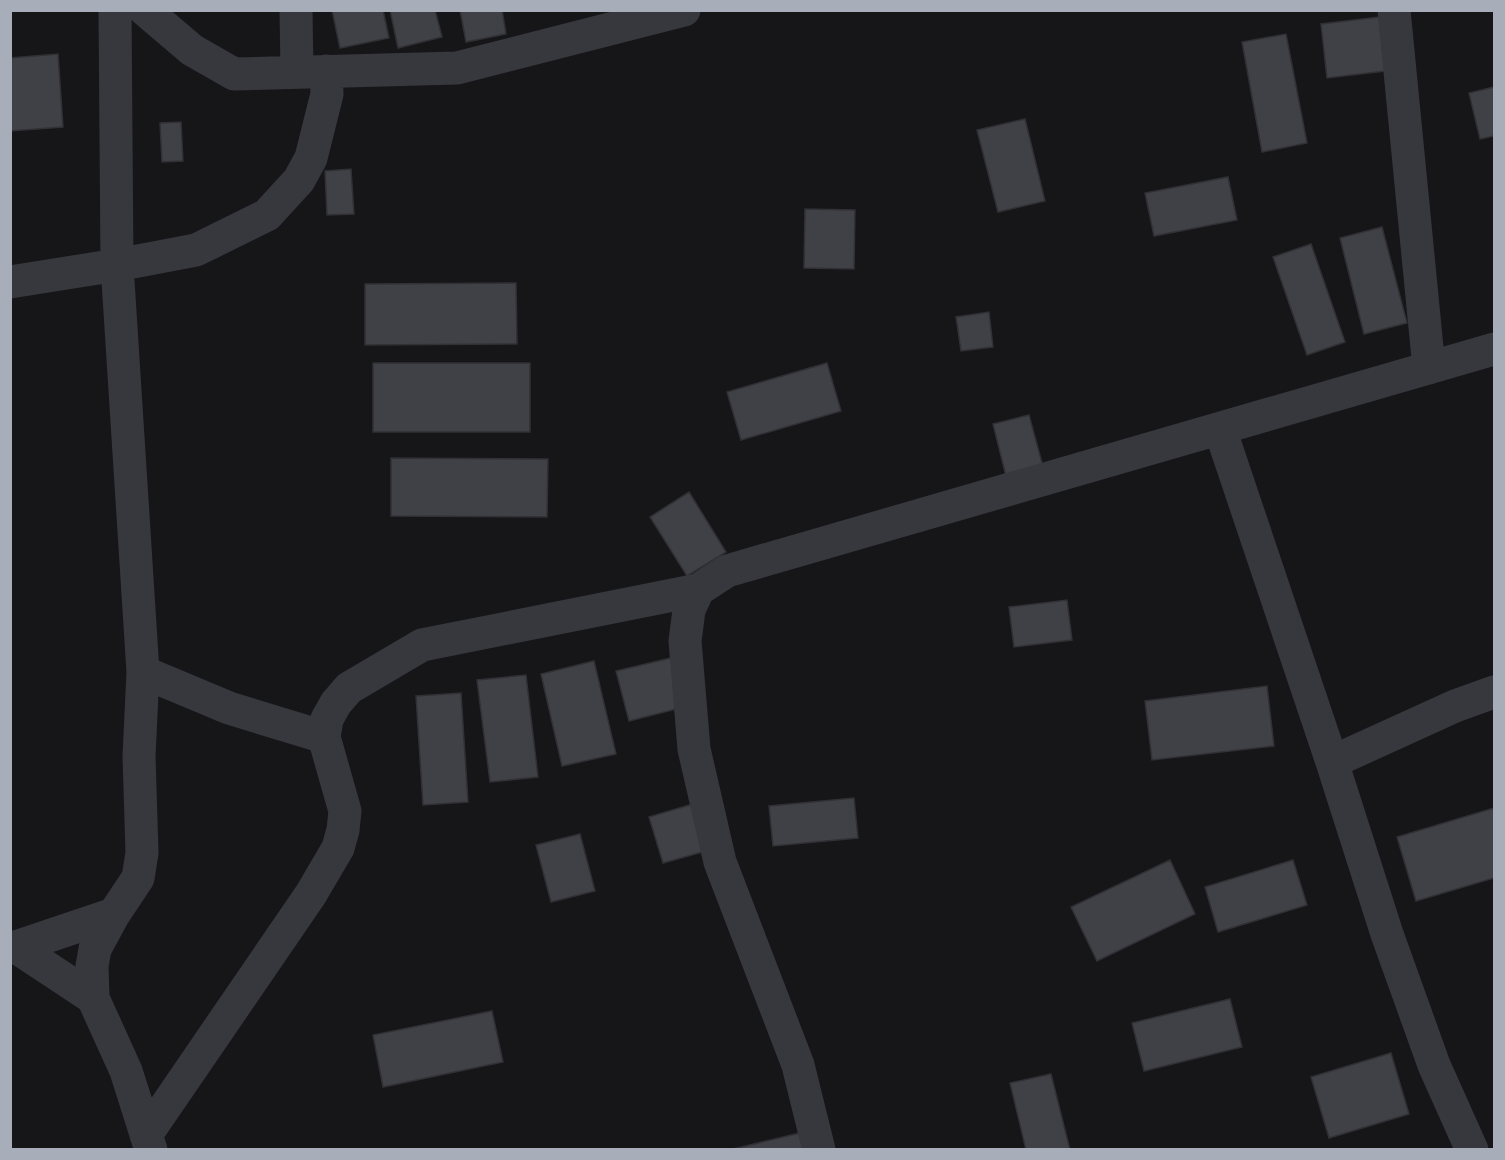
<svg xmlns="http://www.w3.org/2000/svg" width="1505" height="1160" font-family="Quicksand,sans-serif">
	<style>
		.building { fill: #404146; stroke: #303035; stroke-width: 1.5 }
		.lines { fill: none; stroke-linecap: round; stroke-linejoin: round }
		.minor { stroke: #37383e; stroke-width: 33 }
	</style>
	<rect width="100%" height="100%" fill="#161619"/>
	<!-- building -->
	<path class="building" d="M332,10H383L389,38L340,48Z
		M390,10H435L442,37L398,48Z
		M460,10H502L506,34L466,42Z
		M1379,17L1385,71L1327,78L1321,24Z
		M1286,34L1307,143L1262,152L1242,42Z
		M58,54L63,127L10,131V58Z
		M1494,87V136L1480,139L1469,93Z
		M1025,119L1045,201L998,212L977,130Z
		M181,122L183,161L162,162L160,123Z
		M351,169L354,214L327,215L325,171Z
		M1228,177L1237,220L1154,236L1145,193Z
		M805,209L855,210L854,269L804,268Z
		M1382,227L1407,323L1364,334L1340,238Z
		M1311,244L1345,342L1307,355L1273,257Z
		M516,283L517,344L365,345V284Z
		M989,312L993,347L961,351L956,317Z
		M373,363H530V432H373Z
		M827,363L841,411L741,440L727,392Z
		M1029,415L1045,474L1008,484L993,424Z
		M391,458L548,459L547,517L391,516Z
		M689,492L726,552L687,576L650,517Z
		M1067,600L1072,640L1014,647L1009,607Z
		M671,658L684,707L629,721L616,671Z
		M594,661L616,754L562,766L541,674Z
		M526,675L538,777L490,782L477,680Z
		M1267,686L1274,746L1152,760L1145,701Z
		M461,693L468,802L423,805L416,696Z
		M854,798L858,838L773,846L769,806Z
		M693,804L706,851L663,863L649,817Z
		M1494,808V878L1416,901L1397,837Z
		M580,834L595,891L551,902L536,845Z
		M1170,860L1195,914L1097,961L1071,907Z
		M1293,860L1307,905L1218,932L1205,887Z
		M1230,999L1242,1047L1144,1071L1132,1023Z
		M492,1011L503,1062L383,1087L373,1035Z
		M1391,1053L1409,1114L1329,1138L1311,1077Z
		M1051,1074L1070,1150H1026L1010,1083Z
		M800,1133L804,1150H729Z"/>
	<g class="lines">
		<!-- minor -->
		<path class="minor" d="M115,10L117,265L143,672L139,756L142,853L138,878L114,914L95,949L92,966L93,998L126,1071L151,1150
			M145,10L192,50L234,74L457,68L684,10
			M296,10L297,72
			M1394,10L1429,368
			M10,282L117,265L196,250L267,215L299,180L311,158L327,94L326,71
			M1220,429L1332,762L1387,934L1434,1065L1472,1150
			M143,672L229,708L324,737
			M1332,762L1455,706L1494,692
			M10,947H16L114,914
			M16,947L93,998
			M146,1135L311,894L338,848L343,830L345,811L324,737L327,719L336,703L349,688L422,645L698,590
			M819,1150L798,1065L720,862L694,749L685,641L689,610L698,590L727,571L1494,349"/>
	</g>
	<!-- border -->
	<rect width="1505" height="1160" fill="none" stroke="#a7adb9" stroke-width="24"/>
</svg>
